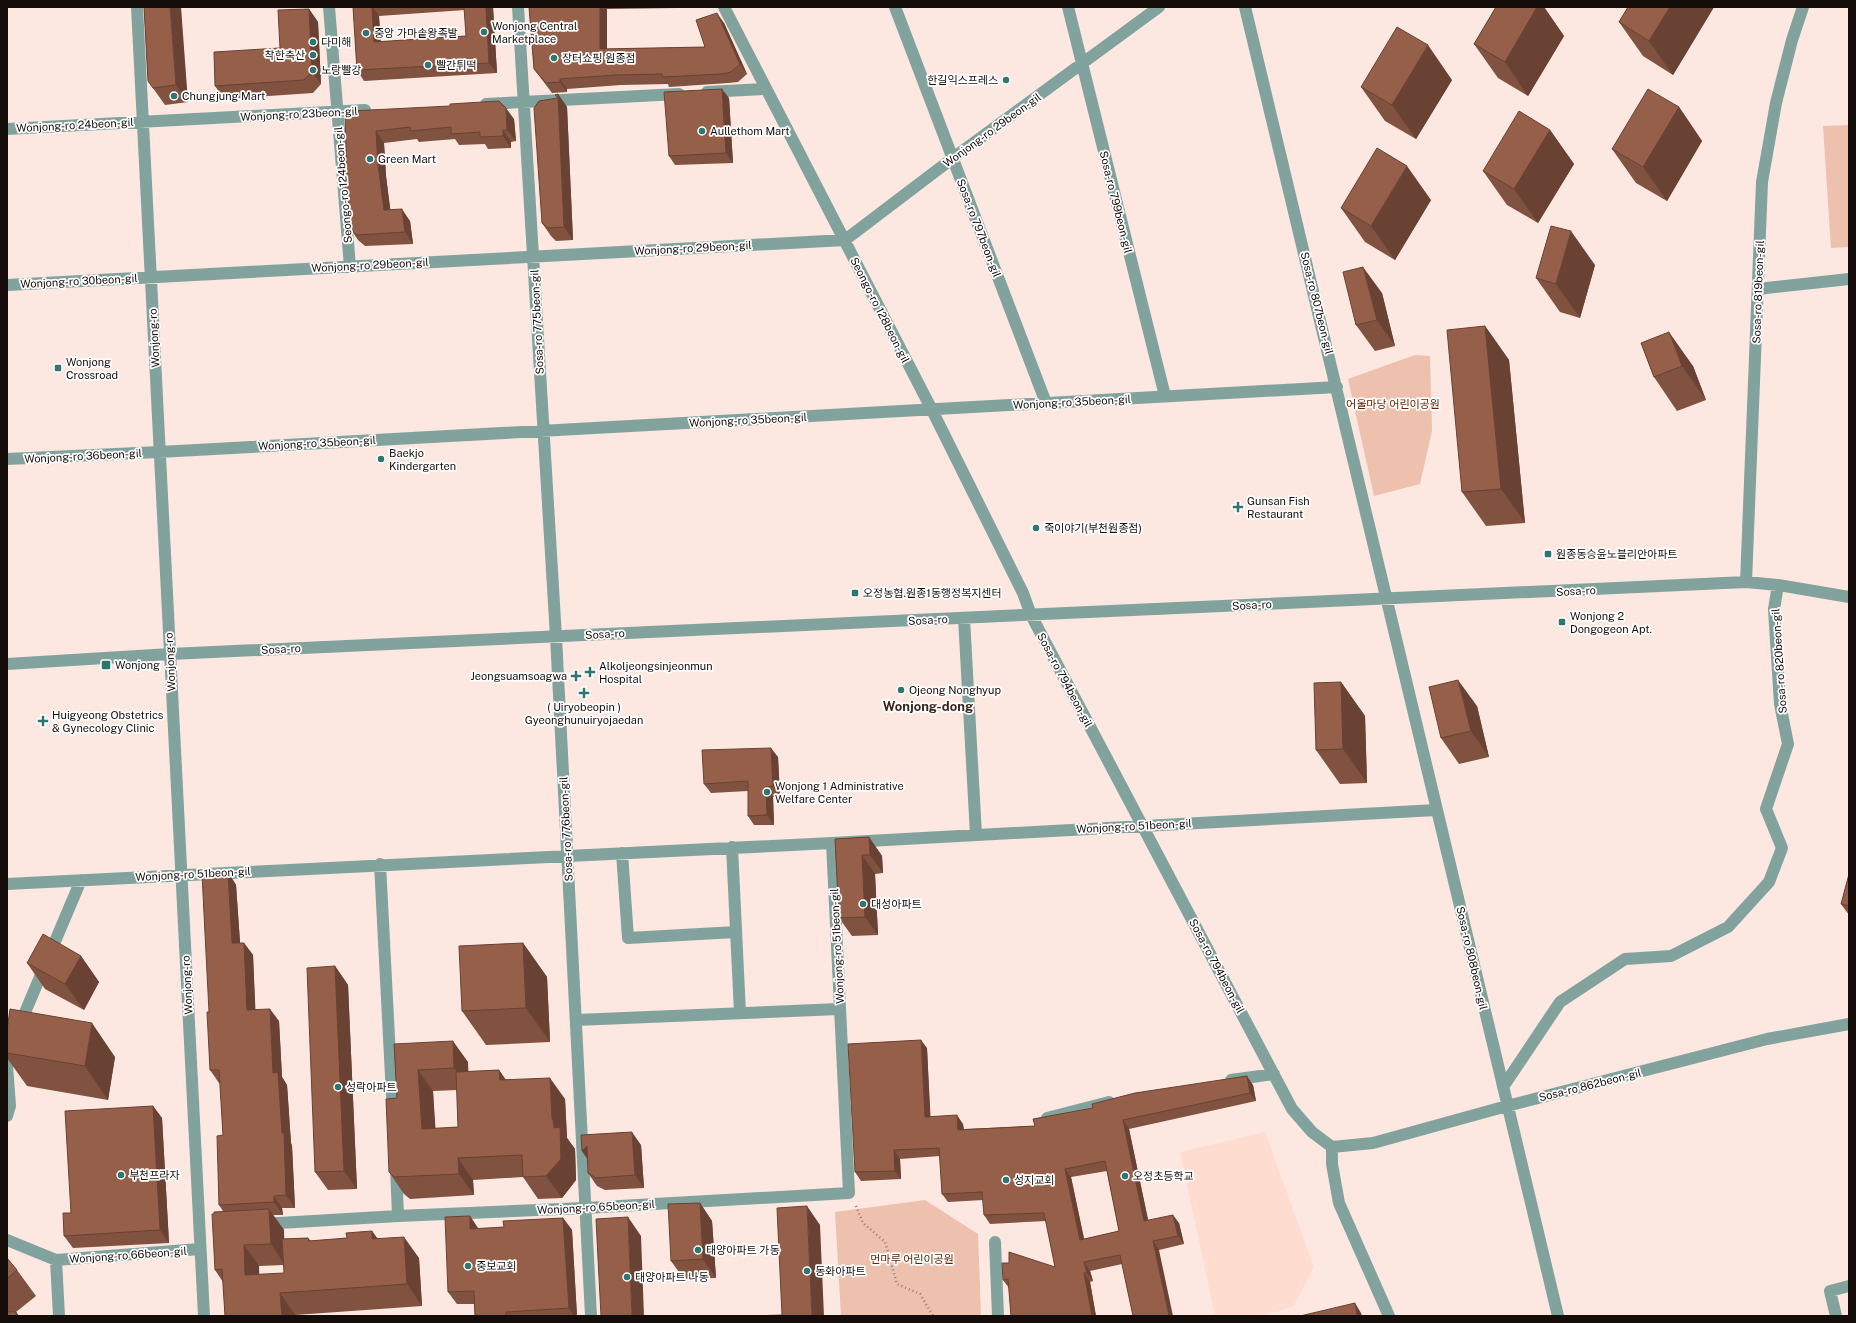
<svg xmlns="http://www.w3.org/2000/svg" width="1856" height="1323" font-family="'Public Sans','Noto Sans KR',sans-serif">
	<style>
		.built { fill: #feddd0 }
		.green { fill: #eec0ae }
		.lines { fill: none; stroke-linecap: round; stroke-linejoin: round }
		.path { stroke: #8d7e79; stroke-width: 2.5; stroke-dasharray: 1 3; stroke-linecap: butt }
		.minor { stroke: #82a29e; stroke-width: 12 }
		.wall { fill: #81523f; fill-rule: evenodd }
		.shaded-wall { fill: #694233 }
		.building { fill: #965f49; stroke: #694233; fill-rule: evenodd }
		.poi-dot { fill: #2e7670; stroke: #fff; stroke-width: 1.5 }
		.labels { text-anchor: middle; stroke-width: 3.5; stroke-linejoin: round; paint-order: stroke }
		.poi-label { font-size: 11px; fill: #150d0a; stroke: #fff; text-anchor: start }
		.street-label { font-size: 11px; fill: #150d0a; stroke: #fff }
		.park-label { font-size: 11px; fill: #692200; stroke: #fff }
		.quarter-label { font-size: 13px; font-weight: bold; fill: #392720; stroke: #fff }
	</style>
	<rect width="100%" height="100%" fill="#fce8e0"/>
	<!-- built -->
	<path class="built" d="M1265,1132L1314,1267L1293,1307L1258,1316H1215L1180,1152Z"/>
	<!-- green -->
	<path class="green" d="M1849,125V247L1831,248L1823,126Z
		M1415,355L1430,356L1432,431L1420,484L1374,496L1348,379Z
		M925,1200L978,1234L981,1316H841L835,1212Z"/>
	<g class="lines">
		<!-- path -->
		<path class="path" d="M856,1206L863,1223L885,1242L897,1284L920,1294L933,1316"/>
		<!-- minor -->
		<path class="minor" d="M137,7L204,1316
			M329,7L350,267
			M518,7L556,637L591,1316
			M724,7L932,410L1023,593L1031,615L1292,1109L1312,1132L1332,1147
			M895,7L1046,403
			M1068,7L1165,396
			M1245,7L1558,1316
			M707,92L766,89
			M486,104L679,94
			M7,129L365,110
			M7,285L845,240L953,158L1159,7
			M1758,289L1849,279
			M7,459L159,452L1337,387
			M1746,582L1762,182L1776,103L1792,40L1803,7
			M964,618L976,835
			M7,664L170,654L1746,582L1778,585L1849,597
			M732,847L740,1013
			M622,853L628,938L736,932
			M380,864L393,1115
			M7,884L832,843L1436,810
			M576,1020L839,1009
			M7,1055L81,880
			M7,1065L10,1106L7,1116
			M1231,1080L1274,1074
			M1503,1087L1560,1002L1625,959L1671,956L1728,927L1769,882L1782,848L1766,809L1788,744L1780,704L1774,609L1778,585
			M1047,1118L1109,1102
			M1332,1147L1373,1143L1507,1106L1767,1039L1849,1024
			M1332,1147V1164L1339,1203L1389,1316
			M396,1167L398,1216
			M262,1224L398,1216L585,1208L849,1193L832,843
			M7,1240L56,1260L200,1249
			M995,1242L998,1316
			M56,1260L59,1316
			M1836,1316L1830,1291L1849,1286"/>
	</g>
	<!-- wall -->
	<path class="wall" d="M144,7L188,102L165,105L148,81Z
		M353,7H493L497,73L364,81L357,70ZM465,10L466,36L381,42L379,16Z
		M529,7H677V8L607,9V49L705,47L724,23L747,74L738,82L728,83L669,87L668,84L621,85L567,89V92L552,93L534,69Z
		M1496,7H1544L1564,36L1528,96L1498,78L1474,44Z
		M1628,7H1714L1673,75L1643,56L1619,22Z
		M309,9L318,22L321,84L313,93L224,99L215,86L280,48Z
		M1452,80L1416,139L1385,121L1361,87Z
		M558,94L567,107L573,240L556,241L551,236L542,223Z
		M729,98L733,163L675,165L669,156Z
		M1679,107L1702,141L1667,201L1636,183L1612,149Z
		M345,114L514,119L516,141L511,142V148L488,149L485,144L459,145L455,139L419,142L417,139L384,143L386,176L390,210L410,221L413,244L365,246L358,240L350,228Z
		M1550,130L1574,164L1538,223L1507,205L1483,171Z
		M1431,200L1395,260L1365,242L1341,208Z
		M1595,265L1580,318L1560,312L1536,278Z
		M1382,293L1395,346L1375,351L1356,325Z
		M1485,326L1509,360L1525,523L1486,526L1462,492Z
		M1641,343L1693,366L1706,400L1677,411L1654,377Z
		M1341,682L1365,716L1367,783L1340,784L1316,750Z
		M1477,706L1489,757L1459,764L1441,738Z
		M778,757L780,796L773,797L774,825H754L748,816V791L711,793L704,784Z
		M869,837L882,856L883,873L875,874L878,935L852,936L839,918L835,839Z
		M228,872L236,885L240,943H244L253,955L255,1009L279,1021L282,1077L287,1085L291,1143L292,1146L295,1208H282L283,1215H273L284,1230V1239L308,1238L311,1241L347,1238L372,1231L377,1238L419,1258L422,1306L295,1315V1316H225L223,1282L215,1270L223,1211L219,1205L223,1135L220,1083H219L210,1070L209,1012ZM284,1265V1273L259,1275V1266Z
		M1849,874V915L1841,904Z
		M523,943L547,977L550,1042L486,1045L462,1011Z
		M81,956L99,982L84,1010L45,989L27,963Z
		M335,966L348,985L357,1189L328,1190L315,1172Z
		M7,1030L115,1057L108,1100L27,1086L7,1058Z
		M394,1044L468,1062V1072L499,1070L506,1080L565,1099L567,1138L575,1149L576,1180L562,1198L538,1199L523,1177L473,1180L474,1195L410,1199L404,1194L389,1172L397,1098ZM457,1090L458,1127L435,1129L433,1091Z
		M927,1048L930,1117L963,1124L964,1129L1035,1126L1253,1085L1256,1101L1129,1129L1148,1220L1179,1223L1184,1244L1159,1250L1122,1264L1090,1271L1093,1281L1090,1282L1096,1316H1011L1009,1288L1003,1280L1055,1267L1046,1221L990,1224L984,1215L983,1200L948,1202L942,1194L940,1156L900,1159L901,1179L861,1181L855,1172ZM1107,1171L1119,1231L1084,1239L1071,1177Z
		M153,1106L162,1118L169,1243L73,1248L64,1236L71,1213Z
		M641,1145L644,1188L605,1190L597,1186L588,1173V1160L582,1151Z
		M700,1203L712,1221L716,1278L684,1279L671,1261Z
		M470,1216L478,1229L504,1227L563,1218L572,1230L577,1316H475L474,1304H457L448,1292Z
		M7,1258L17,1270L36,1296L16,1312L19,1316H7Z"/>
	<!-- shaded-wall -->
	<path class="shaded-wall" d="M170,7H181L188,102L176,85Z
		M372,7H373L379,16L381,53L374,42Z
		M486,7H493L497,73L489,63Z
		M600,7H605L607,9V59L600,49Z
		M1537,7H1544L1564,36L1528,96L1505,62Z
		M1670,7H1714L1673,75L1649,41Z
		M309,9L318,22L321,84L312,72Z
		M717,13L724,23L747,74L740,64Z
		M1428,45L1452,80L1416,139L1392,105Z
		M560,79L567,89V92L560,82Z
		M722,89L729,98L733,163L726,153Z
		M558,94L567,107L573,240L564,227Z
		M1679,107L1702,141L1667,201L1643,167Z
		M506,108L514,119L516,141L507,130Z
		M503,130L511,142V148L503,136Z
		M1550,130L1574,164L1538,223L1514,189Z
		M376,131L384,143L386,176L392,222L384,210L378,164Z
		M1407,166L1431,200L1395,260L1371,226Z
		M402,209L410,221L413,244L405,232Z
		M1571,231L1595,265L1580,318L1556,284Z
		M1363,267L1382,293L1395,346L1377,320Z
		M1485,326L1509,360L1525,523L1501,489Z
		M1669,332L1693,366L1706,400L1682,366Z
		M1458,680L1477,706L1489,757L1471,731Z
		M1341,682L1365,716L1367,783L1343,749Z
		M771,748L778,757L780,796L773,786Z
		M766,787L773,797L774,825L767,815Z
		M869,837L882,856L883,873L870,855Z
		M862,855L875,874L878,935L865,917Z
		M228,872L236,885L241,956L232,943Z
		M244,943L253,955L256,1022L247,1010Z
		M523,943L547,977L550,1042L526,1008Z
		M81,956L99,982L84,1010L65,984Z
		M335,966L348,985L357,1189L344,1171Z
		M270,1009L279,1021L282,1077L287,1085L291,1143L292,1146L295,1208L286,1195L273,1073Z
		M92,1023L115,1057L108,1100L85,1066Z
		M921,1040L927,1048L931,1126L925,1117Z
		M453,1041L468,1062L469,1089L454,1068Z
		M418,1070L433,1091L437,1151L422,1129Z
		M499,1070L514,1092L500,1080Z
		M1247,1076L1253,1085L1256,1101L1250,1093Z
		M550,1078L565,1099L567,1138L575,1149L576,1180L562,1198L546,1176L552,1119Z
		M153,1106L162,1118L169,1243L160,1230Z
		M957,1115L963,1124L964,1138L958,1130Z
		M1123,1120L1129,1129L1150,1229L1144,1221Z
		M632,1132L641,1145L644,1188L635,1175Z
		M587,1146L591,1164L582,1151Z
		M894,1150L900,1159L901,1179L895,1171Z
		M458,1158L473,1180L474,1195L459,1174Z
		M1065,1169L1071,1177L1086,1248L1080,1240Z
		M274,1196L282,1208L283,1215L274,1202Z
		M700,1203L712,1221L716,1278L703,1259Z
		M807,1206L820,1225L824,1316H812Z
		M269,1209L284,1230L285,1265L271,1244Z
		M1173,1215L1179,1223L1184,1244L1178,1236Z
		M470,1216L478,1228L479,1241L470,1229Z
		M628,1217L641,1236L644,1316H632Z
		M563,1218L572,1230L577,1316H574L569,1308Z
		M372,1231L387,1252L372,1239Z
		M404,1237L419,1258L422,1306L407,1284Z
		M1153,1241L1159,1250L1173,1316H1169Z
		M244,1245L259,1266L260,1297L245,1275Z
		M1084,1262L1090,1271L1093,1281L1087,1273Z
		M1084,1273L1090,1282L1096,1316H1092Z
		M280,1293L295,1315V1316H282Z
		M1355,1303L1361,1313L1362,1316H1357Z
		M16,1312L19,1316H16Z"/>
	<!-- building -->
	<path class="building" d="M144,7H170L176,85L153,88L148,81Z
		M353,7H372L374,42L466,36L464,7H486L489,63L357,70Z
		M529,7H600V49L705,47L696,20L717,13L740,64L731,72L721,74L663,77L662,74L615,75L560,79V82L546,83L534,69Z
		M1496,7H1537L1505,62L1474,44Z
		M1628,7H1670L1649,41L1619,22Z
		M309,9L312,72L304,80L215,86L214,52L280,48L278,10Z
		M1397,27L1428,45L1392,105L1361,87Z
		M722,89L726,153L669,156L664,92Z
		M1648,89L1679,107L1643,167L1612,149Z
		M558,94L564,227L548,228L542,223L534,108L539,101L558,98L555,95Z
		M499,101L506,108L507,130H503V136L480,137V132L451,134V127L411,131L410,127L376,131L378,164L384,210L402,209L405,232L357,235L350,228L344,178H347L345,114L350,111L450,106V104Z
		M1519,111L1550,130L1514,189L1483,171Z
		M1377,148L1407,166L1371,226L1341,208Z
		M1551,226L1571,231L1556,284L1536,278Z
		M1363,267L1377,320L1356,325L1343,272Z
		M1485,326L1501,489L1462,492L1447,330Z
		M1669,332L1682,366L1654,377L1641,343Z
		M1458,680L1471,731L1441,738L1429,687Z
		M1341,682L1343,749L1316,750L1314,683Z
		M771,748L773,786L766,787L767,815L748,816V781L704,784L702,750Z
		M869,837L870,855H862L865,917L839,918L835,839Z
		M228,872L232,943H244L247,1010L270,1009L273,1073L278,1072L282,1133H284L286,1195L274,1196V1202L219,1205L217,1136L223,1135L219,1070H210L207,1012H209L202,874Z
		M1849,874V906L1841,904Z
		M43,934L81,956L65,984L27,963Z
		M523,943L526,1008L462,1011L459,946Z
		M335,966L344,1171L315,1172L307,968Z
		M10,1009L92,1023L85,1066L7,1053V1030Z
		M921,1040L925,1117L957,1115L958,1130L1035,1126L1033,1119L1093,1108L1092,1104L1135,1093L1247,1076L1250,1093L1123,1120L1144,1221L1173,1215L1178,1236L1153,1241L1169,1316H1133L1120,1255L1084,1262L1087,1273H1084L1092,1316H1011L1008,1279L1003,1280L1002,1263H1009V1252L1055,1267L1044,1213L984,1215L982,1192L942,1194L939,1148L894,1150L895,1171L855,1172L848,1044ZM1105,1161L1119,1231L1080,1240L1065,1169Z
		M453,1041L454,1068L418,1070L422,1129L458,1127L456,1072L499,1070L500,1080L550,1078L552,1119H553L554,1128L560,1127L561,1159L546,1176L523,1177L522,1155L458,1158L459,1174L394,1177L389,1172L386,1099L397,1098L394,1044Z
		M153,1106L160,1230L64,1236L63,1213H71L65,1111Z
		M632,1132L635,1175L596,1178L588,1173L587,1146L582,1151L581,1135Z
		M700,1203L703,1259L671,1261L668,1204Z
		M807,1206L812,1316H751L782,1315L777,1208Z
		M269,1209L271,1244L244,1245L245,1275L284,1273L282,1239L308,1238L309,1241L347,1238L346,1233L372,1231V1239L404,1237L407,1284L280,1293L282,1316H225L222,1269L215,1270L212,1214H214V1212Z
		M470,1216V1229L504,1227L503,1221L563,1218L569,1308L506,1312V1316H475L474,1291L448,1292L445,1217Z
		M628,1217L632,1316H601L596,1219Z
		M7,1258L17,1270L7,1279Z
		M1355,1303L1357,1316H1300Z
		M7,1312H16V1316H7Z"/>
	<!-- markers -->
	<g class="poi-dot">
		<circle cx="484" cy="32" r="4"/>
		<circle cx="366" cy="33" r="4"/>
		<circle cx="313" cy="42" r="4"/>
		<circle cx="313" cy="55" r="4"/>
		<circle cx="554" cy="58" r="4"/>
		<circle cx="428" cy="65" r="4"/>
		<circle cx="313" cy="70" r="4"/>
		<circle cx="1006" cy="80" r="4"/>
		<circle cx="174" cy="96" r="4"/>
		<circle cx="702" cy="131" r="4"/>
		<circle cx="370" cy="159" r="4"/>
		<rect x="54" y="364" width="8" height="8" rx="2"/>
		<circle cx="381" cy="459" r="4"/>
		<path d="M1236 501h4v4h4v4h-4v4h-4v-4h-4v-4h4z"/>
		<circle cx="1036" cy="528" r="4"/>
		<rect x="1544" y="550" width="8" height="8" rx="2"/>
		<rect x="851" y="589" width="8" height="8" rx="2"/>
		<rect x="1558" y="618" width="8" height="8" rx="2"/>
		<rect x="101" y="660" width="10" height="10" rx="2"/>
		<path d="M588 666h4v4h4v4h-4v4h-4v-4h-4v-4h4z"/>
		<path d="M574 670h4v4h4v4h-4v4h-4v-4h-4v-4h4z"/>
		<circle cx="901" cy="690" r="4"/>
		<path d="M582 687h4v4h4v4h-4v4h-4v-4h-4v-4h4z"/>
		<path d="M41 715h4v4h4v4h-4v4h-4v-4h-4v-4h4z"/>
		<circle cx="767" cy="792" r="4"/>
		<circle cx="863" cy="904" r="4"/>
		<circle cx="338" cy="1087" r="4"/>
		<circle cx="121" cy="1175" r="4"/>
		<circle cx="1125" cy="1176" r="4"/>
		<circle cx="1006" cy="1180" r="4"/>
		<circle cx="698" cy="1250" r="4"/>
		<circle cx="468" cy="1266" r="4"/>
		<circle cx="807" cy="1271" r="4"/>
		<circle cx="627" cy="1277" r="4"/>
	</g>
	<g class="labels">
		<!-- poi labels -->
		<g class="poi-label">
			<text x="492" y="30">Wonjong Central<tspan x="492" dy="13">Marketplace</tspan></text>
			<text x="374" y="37">중앙 가마솥왕족발</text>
			<text x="321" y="46">다미해</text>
			<text x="305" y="59" text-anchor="end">착한축산</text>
			<text x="562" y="62">장터쇼핑 원종점</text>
			<text x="436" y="69">빨간튀떡</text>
			<text x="321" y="74">노랑빨강</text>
			<text x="998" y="84" text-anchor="end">한길익스프레스</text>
			<text x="182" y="100">Chungjung Mart</text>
			<text x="710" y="135">Aullethom Mart</text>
			<text x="378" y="163">Green Mart</text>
			<text x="66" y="366">Wonjong<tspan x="66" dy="13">Crossroad</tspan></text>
			<text x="389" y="457">Baekjo<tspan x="389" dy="13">Kindergarten</tspan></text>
			<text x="1247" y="505">Gunsan Fish<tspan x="1247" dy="13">Restaurant</tspan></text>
			<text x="1044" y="532">죽이야기(부천원종점)</text>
			<text x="1556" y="558">원종동승윤노블리안아파트</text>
			<text x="863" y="597">오정농협.원종1동행정복지센터</text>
			<text x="1570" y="620">Wonjong 2<tspan x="1570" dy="13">Dongogeon Apt.</tspan></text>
			<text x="115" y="669">Wonjong</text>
			<text x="599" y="670">Alkoljeongsinjeonmun<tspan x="599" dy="13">Hospital</tspan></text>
			<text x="567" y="680" text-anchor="end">Jeongsuamsoagwa</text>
			<text x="909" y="694">Ojeong Nonghyup</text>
			<text x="584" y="711" text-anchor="middle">( Uiryobeopin )<tspan x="584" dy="13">Gyeonghunuiryojaedan</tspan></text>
			<text x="52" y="719">Huigyeong Obstetrics<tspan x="52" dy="13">&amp; Gynecology Clinic</tspan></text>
			<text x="775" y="790">Wonjong 1 Administrative<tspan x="775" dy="13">Welfare Center</tspan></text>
			<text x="871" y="908">대성아파트</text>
			<text x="346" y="1091">성락아파트</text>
			<text x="129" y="1179">부천프라자</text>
			<text x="1133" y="1180">오정초등학교</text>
			<text x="1014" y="1184">성지교회</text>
			<text x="706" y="1254">태양아파트 가동</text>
			<text x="476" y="1270">중보교회</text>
			<text x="815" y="1275">동화아파트</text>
			<text x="635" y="1281">태양아파트 나동</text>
		</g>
		<!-- street labels -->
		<g class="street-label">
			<text transform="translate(299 114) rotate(-3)" y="4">Wonjong-ro 23beon-gil</text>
			<text transform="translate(75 125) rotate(-3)" y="4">Wonjong-ro 24beon-gil</text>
			<text transform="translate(992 130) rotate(-36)" y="4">Wonjong-ro 29beon-gil</text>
			<text transform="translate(343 185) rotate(-95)" y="4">Seongo-ro 124beon-gil</text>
			<text transform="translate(1116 202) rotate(76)" y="4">Sosa-ro 799beon-gil</text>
			<text transform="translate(979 228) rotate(69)" y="4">Sosa-ro 797beon-gil</text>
			<text transform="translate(693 248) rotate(-3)" y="4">Wonjong-ro 29beon-gil</text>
			<text transform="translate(370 265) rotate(-3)" y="4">Wonjong-ro 29beon-gil</text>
			<text transform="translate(79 281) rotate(-3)" y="4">Wonjong-ro 30beon-gil</text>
			<text transform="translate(1758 292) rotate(-88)" y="4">Sosa-ro 819beon-gil</text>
			<text transform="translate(1317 303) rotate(76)" y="4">Sosa-ro 807beon-gil</text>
			<text transform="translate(880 310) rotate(63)" y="4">Seongo-ro 128beon-gil</text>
			<text transform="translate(537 322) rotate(-93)" y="4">Sosa-ro 775beon-gil</text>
			<text transform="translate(154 338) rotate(-93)" y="4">Wonjong-ro</text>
			<text transform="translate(1072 402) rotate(-3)" y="4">Wonjong-ro 35beon-gil</text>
			<text transform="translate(748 420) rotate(-3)" y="4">Wonjong-ro 35beon-gil</text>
			<text transform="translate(317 443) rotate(-3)" y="4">Wonjong-ro 35beon-gil</text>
			<text transform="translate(83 456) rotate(-3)" y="4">Wonjong-ro 36beon-gil</text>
			<text transform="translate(1576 591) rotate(-3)" y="4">Sosa-ro</text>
			<text transform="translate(1252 605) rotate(-3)" y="4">Sosa-ro</text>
			<text transform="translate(928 620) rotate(-3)" y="4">Sosa-ro</text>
			<text transform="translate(605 634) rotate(-3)" y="4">Sosa-ro</text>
			<text transform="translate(281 649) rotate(-3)" y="4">Sosa-ro</text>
			<text transform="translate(1779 661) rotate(-94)" y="4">Sosa-ro 820beon-gil</text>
			<text transform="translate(170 662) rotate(-93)" y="4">Wonjong-ro</text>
			<text transform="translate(1065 680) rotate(62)" y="4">Sosa-ro 794beon-gil</text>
			<text transform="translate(1134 826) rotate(-3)" y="4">Wonjong-ro 51beon-gil</text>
			<text transform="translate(566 829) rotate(-93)" y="4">Sosa-ro 776beon-gil</text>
			<text transform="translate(193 874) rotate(-3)" y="4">Wonjong-ro 51beon-gil</text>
			<text transform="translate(837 946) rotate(-93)" y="4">Wonjong-ro 51beon-gil</text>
			<text transform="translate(1472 958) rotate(77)" y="4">Sosa-ro 808beon-gil</text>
			<text transform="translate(1217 966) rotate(62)" y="4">Sosa-ro 794beon-gil</text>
			<text transform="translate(187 985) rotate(-93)" y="4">Wonjong-ro</text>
			<text transform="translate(1590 1085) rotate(-14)" y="4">Sosa-ro 862beon-gil</text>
			<text transform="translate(596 1207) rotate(-3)" y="4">Wonjong-ro 65beon-gil</text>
			<text transform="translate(128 1255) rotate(-4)" y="4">Wonjong-ro 66beon-gil</text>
		</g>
		<!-- park labels -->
		<g class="park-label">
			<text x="1393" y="408">어울마당 어린이공원</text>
			<text x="912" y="1263">먼마루 어린이공원</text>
		</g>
		<!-- quarter labels -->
		<g class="quarter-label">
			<text x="928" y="711">Wonjong-dong</text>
		</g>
	</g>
	<!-- border -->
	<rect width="1856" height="1323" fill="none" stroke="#150d0a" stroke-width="16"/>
</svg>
